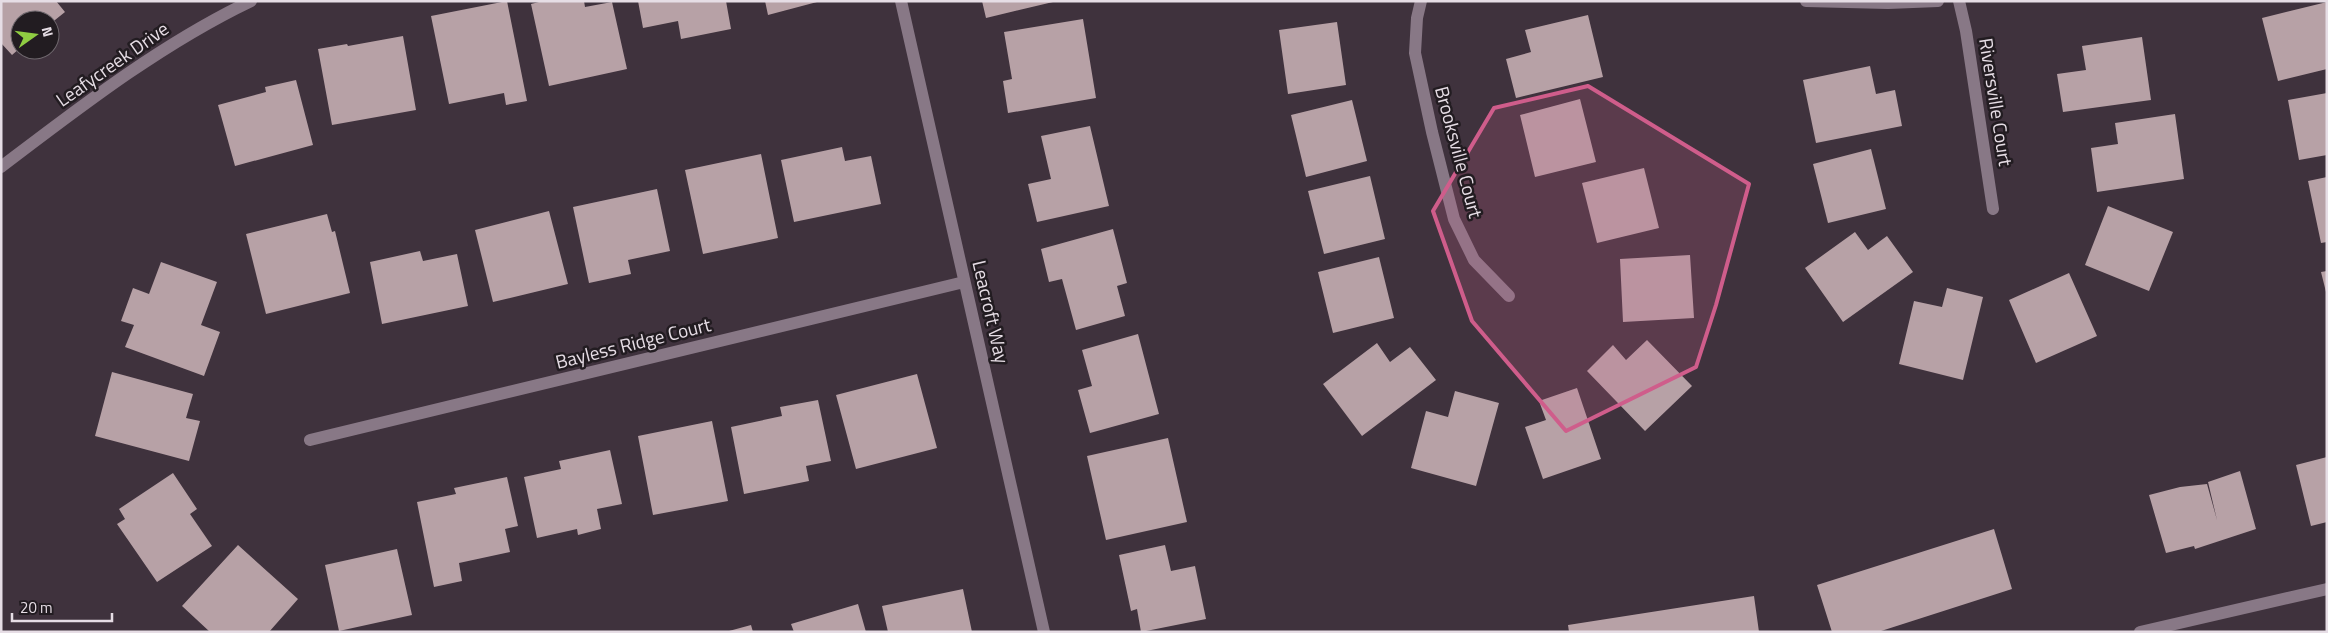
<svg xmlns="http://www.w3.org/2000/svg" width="2328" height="633" font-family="'Titillium Web',sans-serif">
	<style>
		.building { fill: #b7a1a6 }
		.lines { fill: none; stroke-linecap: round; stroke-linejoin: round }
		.minor { stroke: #887886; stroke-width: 12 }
		.marked { fill: #cf5d8b; fill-opacity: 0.2; stroke: #cf5d8b; stroke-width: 4; stroke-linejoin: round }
		.labels { text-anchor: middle; stroke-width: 5; stroke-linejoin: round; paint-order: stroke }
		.street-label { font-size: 19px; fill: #e6dde5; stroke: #221c21 }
	</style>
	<rect width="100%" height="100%" fill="#3f323d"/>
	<!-- building -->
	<path class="building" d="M1,1H56L65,12L50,24V20H20V48L12,55L1,43Z
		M507,1L527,101L506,105L504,93L449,104L431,16Z
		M543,1H584L585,7L612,2L627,69L549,86L531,4Z
		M638,1H726L731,29L681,39L678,21L643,28Z
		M765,1H817V2L768,15Z
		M982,1H1053V2L986,18Z
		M2327,2V69L2278,81L2262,18Z
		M1588,15L1603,77L1516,98L1506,59L1531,52L1525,30Z
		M1083,19L1096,98L1008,113L1003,81L1012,79L1004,32Z
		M1337,22L1346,85L1288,94L1279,30Z
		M403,36L416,110L332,125L318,49L347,44L348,46Z
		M2142,37L2151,100L2063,112L2057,74L2086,70L2082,46Z
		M1870,66L1876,94L1895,90L1902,126L1816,143L1803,80Z
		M296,80L313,145L235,166L218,105L266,92L265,87Z
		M2327,93V155L2299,160L2288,100Z
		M1580,99L1596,162L1535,177L1520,115Z
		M1352,100L1367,161L1306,177L1291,115Z
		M2175,114L2184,179L2097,192L2091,148L2118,144L2115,123Z
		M1090,126L1109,206L1037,222L1028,184L1051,179L1041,136Z
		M842,147L845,161L871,156L881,204L794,222L781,160Z
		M1871,149L1886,209L1828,223L1813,164Z
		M761,154L778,238L703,254L685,170Z
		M1644,168L1659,228L1597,243L1582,183Z
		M1370,176L1385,239L1324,254L1308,191Z
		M2327,177V242L2321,243L2308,181Z
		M657,189L670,251L628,260L631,274L589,283L573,207Z
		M2108,206L2173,232L2149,291L2085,265Z
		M549,211L568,284L493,302L475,230Z
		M327,214L332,232L335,231L350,293L266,314L246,234Z
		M1113,229L1127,283L1117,286L1125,316L1076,330L1062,279L1049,282L1041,249Z
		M1855,232L1868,250L1887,236L1913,272L1843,322L1805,268Z
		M420,251L423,261L457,254L468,306L382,324L370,262Z
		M1690,255L1694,318L1623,322L1620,259Z
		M1379,257L1394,318L1333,333L1318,272Z
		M161,262L217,282L201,325L220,332L204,376L125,347L134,325L121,321L133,288L149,294Z
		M2327,271V292H2326L2321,272Z
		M2069,273L2097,336L2036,363L2009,300Z
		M1947,288L1983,297L1963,380L1899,364L1914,301L1942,307Z
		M1138,334L1159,414L1090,433L1078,390L1092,386L1082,350Z
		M1647,340L1692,386L1645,431L1587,371L1613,345L1626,360Z
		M1377,343L1390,362L1410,347L1436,380L1362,436L1323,384Z
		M112,372L193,394L186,418L200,421L189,461L95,436Z
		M917,374L937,448L856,469L836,395Z
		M1577,388L1601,459L1543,479L1525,427L1546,420L1539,401Z
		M1455,391L1499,403L1476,486L1411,468L1426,411L1448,417Z
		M818,400L831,461L806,466L809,481L744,494L731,427L782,416L780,407Z
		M712,421L728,501L653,515L638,436Z
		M1168,438L1187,522L1106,540L1087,456Z
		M610,450L622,504L597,509L601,529L578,535L577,529L537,538L524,477L561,469L559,461Z
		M2327,457V522L2311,526L2296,465Z
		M2240,471L2256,529L2195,549L2194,546L2166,553L2149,495L2180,487L2207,484L2217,520L2208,482Z
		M173,473L197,509L190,514L212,546L157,582L117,524L125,519L119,509Z
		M507,477L518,526L505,529L510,552L459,563L462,581L434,587L417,502L456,494L454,488Z
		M1994,529L2012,589L1878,632H1832L1817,585Z
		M238,545L298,599L269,632H210L182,606Z
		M1165,545L1171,571L1195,566L1206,619L1141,632L1137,609L1131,611L1119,555Z
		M397,549L412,615L339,631L325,565Z
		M963,589L972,632H888L882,606Z
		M1754,596L1759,632H1569L1568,625Z
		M858,604L866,632H794L791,624Z
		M751,625L753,632H729V631Z"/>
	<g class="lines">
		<!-- minor -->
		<path class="minor" d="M901,1L1044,632
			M1421,1L1417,18L1415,53L1432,132L1454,219L1474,260L1509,296
			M1806,1L1888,3L1938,1
			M1959,1L1966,31L1993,209
			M1,167C80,107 161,44 251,1
			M310,440L964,282
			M2140,632L2327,589"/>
	</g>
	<!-- marked area -->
	<path class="marked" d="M1588,86L1749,184L1716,305L1696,367L1566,431L1472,321L1433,211L1494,108Z"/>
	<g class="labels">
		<!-- street labels -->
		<g class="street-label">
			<text transform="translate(112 64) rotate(-35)" y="7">Leafycreek Drive</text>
			<text transform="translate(1996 102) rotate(81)" y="7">Riversville Court</text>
			<text transform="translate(1459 152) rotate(75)" y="7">Brooksville Court</text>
			<text transform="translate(991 312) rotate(77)" y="7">Leacroft Way</text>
			<text transform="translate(633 343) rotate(-14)" y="7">Bayless Ridge Court</text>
		</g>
	</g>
	<!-- border -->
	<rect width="2328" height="633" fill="none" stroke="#e6dde5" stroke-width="5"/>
	<!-- north arrow -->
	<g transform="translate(35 35) rotate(76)"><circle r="24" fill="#221c21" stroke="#70696f"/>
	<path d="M0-4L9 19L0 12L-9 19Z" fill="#8fcd42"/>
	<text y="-8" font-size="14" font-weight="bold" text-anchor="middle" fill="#e6dde5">N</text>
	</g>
	<!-- scale -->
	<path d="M12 613v8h100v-8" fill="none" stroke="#e6dde5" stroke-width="2.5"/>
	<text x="20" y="613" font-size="15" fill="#e6dde5" stroke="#221c21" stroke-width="4" paint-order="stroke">20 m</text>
</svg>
